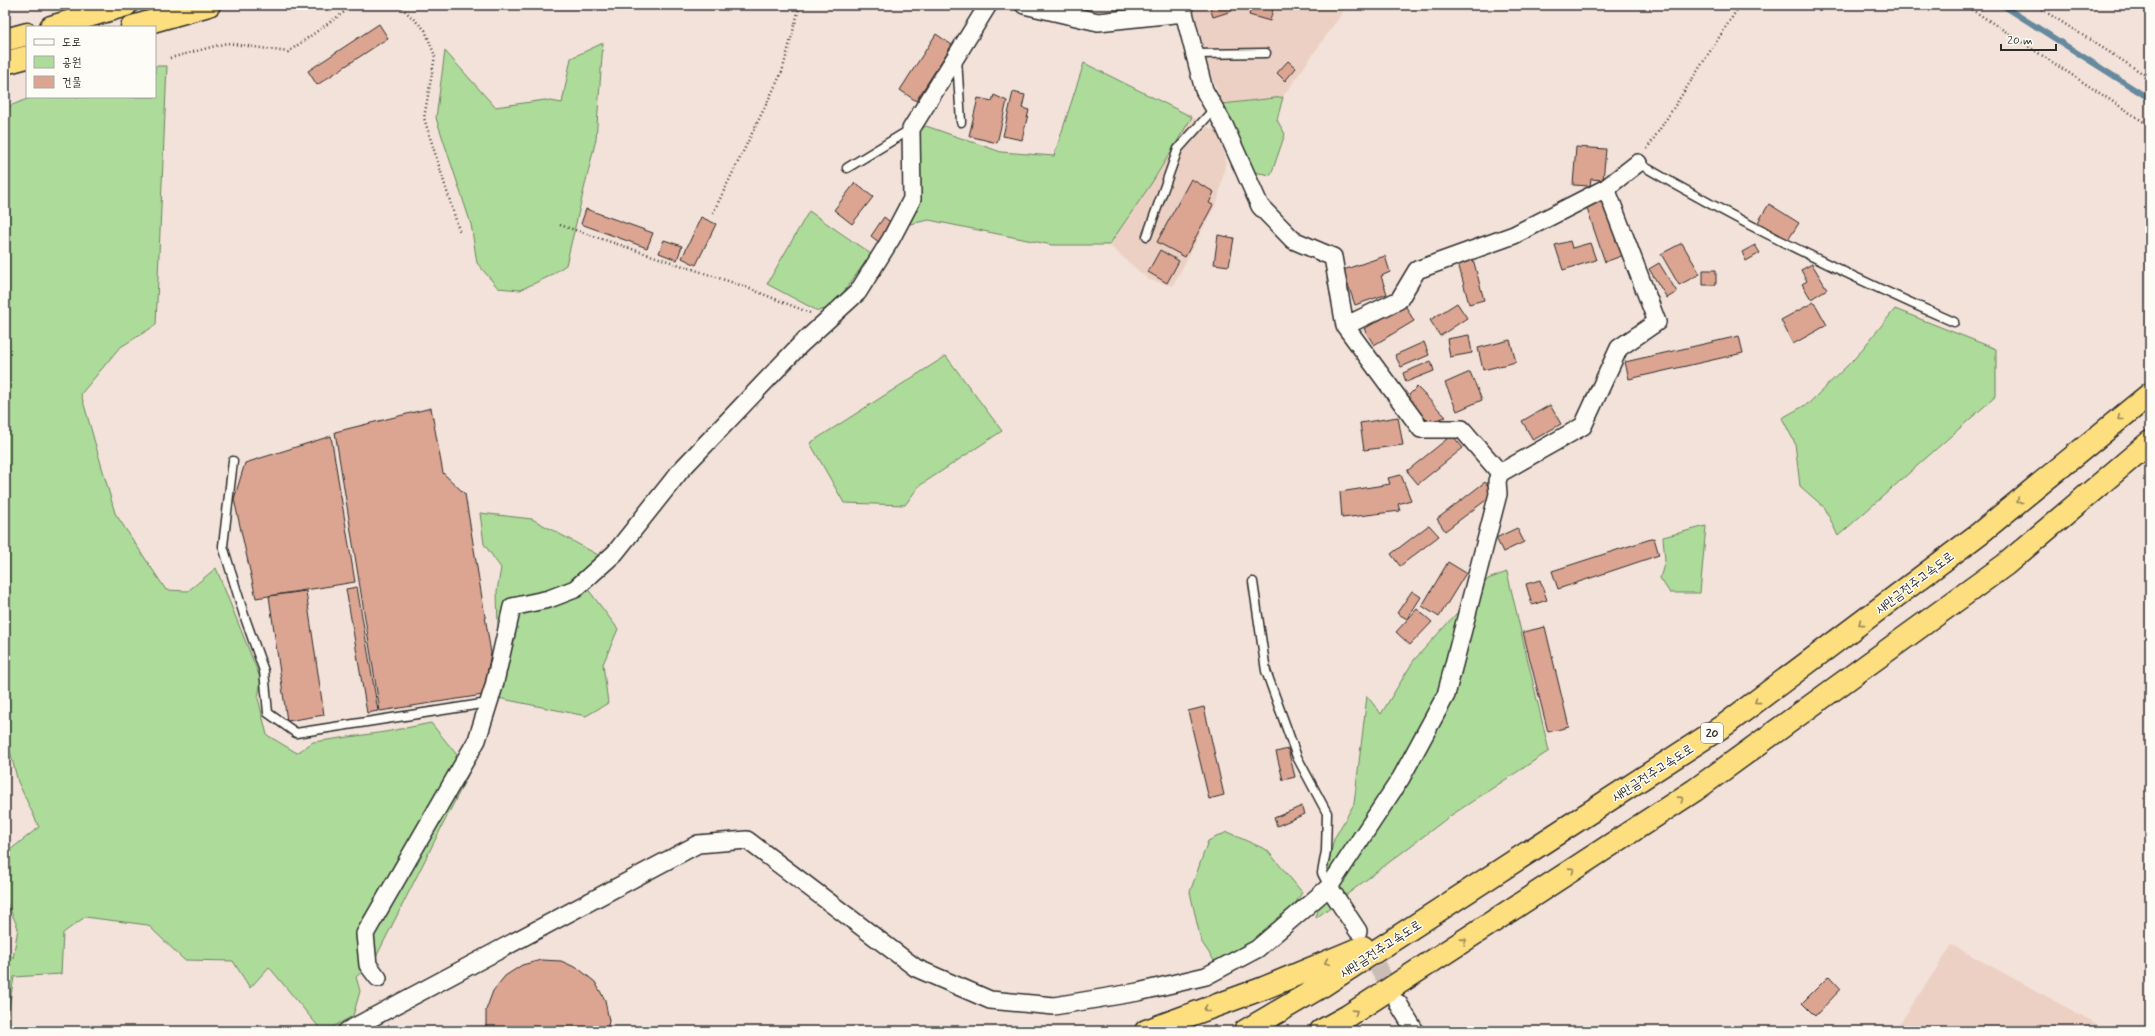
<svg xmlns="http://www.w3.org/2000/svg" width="2155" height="1036" font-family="Mynerve,'Poor Story',sans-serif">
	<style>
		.built { fill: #ecd0c4 }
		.green { fill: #addb9a; stroke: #6c8362 }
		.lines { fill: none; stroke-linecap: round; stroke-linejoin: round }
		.stream { stroke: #65899e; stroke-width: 5.5 }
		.building { fill: #dba592; stroke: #2b2b2b }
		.minor-tunnel { stroke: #cbbdb6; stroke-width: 17; stroke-dasharray: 17 8; stroke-linecap: butt }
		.service-casing { stroke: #2b2b2b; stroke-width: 11 }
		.minor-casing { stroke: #2b2b2b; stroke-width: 20 }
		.trunk-casing { stroke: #2b2b2b; stroke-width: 25 }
		.motorway-casing { stroke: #2b2b2b; stroke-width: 25 }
		.path { stroke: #2b2b2b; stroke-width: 2.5; stroke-dasharray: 1 3; stroke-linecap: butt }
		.service { stroke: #fdfcf7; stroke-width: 8 }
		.minor { stroke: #fdfcf7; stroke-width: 17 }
		.trunk { stroke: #fedf80; stroke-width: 22 }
		.motorway { stroke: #fedf80; stroke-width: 22 }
		.oneway { stroke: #948556 }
		.labels { text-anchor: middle; stroke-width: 3; stroke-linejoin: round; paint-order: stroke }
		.shield { fill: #fdfcf7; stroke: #6a6a68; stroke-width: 1 }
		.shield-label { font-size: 12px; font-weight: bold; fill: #2b2b2b }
		.street-label { font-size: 13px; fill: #2b2b2b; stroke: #fdfcf7 }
	</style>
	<rect width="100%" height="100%" fill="#f3e2d9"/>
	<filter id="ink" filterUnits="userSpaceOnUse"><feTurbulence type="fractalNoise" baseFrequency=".025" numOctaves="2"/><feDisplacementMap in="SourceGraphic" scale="8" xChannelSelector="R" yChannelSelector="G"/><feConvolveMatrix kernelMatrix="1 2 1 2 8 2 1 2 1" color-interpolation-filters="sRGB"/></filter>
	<g filter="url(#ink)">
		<!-- built -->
		<path class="built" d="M1193,5H1346L1347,6L1283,97L1223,104L1208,69Z
			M1192,117L1222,135L1226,161L1218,200L1173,286L1149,280L1109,245L1151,184Z
			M1952,945L2110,1031H1895Z"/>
		<!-- green -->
		<path class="green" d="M603,43L596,139L566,265L548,277L520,290L498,288L477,263L471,224L436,118L445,51L495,107L545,100L562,103L571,58Z
			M1084,63L1192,117L1151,184L1109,245H1052L929,220L910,224L919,192L917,132L926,126L1001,152L1054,156Z
			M155,66H167L156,325L119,348L81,394L115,513L166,590L188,591L216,568L261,680L258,698L267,735L297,753L313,742L385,732L431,723L470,771L374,961L356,977L360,991L353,1016L325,1031H322L269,967L250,988L233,961L184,960L148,925L85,917L63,933L61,974L14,977L5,1031V948L13,958L18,928L5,898V854L39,827L18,782L5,732V108L32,97H155Z
			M1283,97L1277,120L1285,134L1271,175L1253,172L1223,104Z
			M809,211L871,254L833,307L818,311L767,284Z
			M1895,309L1996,349V396L1838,536L1825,508L1800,486L1795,443L1782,418L1809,403L1855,358Z
			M946,356L1002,431L919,486L905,505L844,503L810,443Z
			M480,513L532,519L602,557L587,588L618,629L603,664L608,703L586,716L483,695L498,629L497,591L501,568L484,544Z
			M1706,526L1700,593H1670L1660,578L1665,561L1663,537Z
			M1507,572L1549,751L1450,816L1316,918L1334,839L1354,804L1367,696L1381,714L1414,660L1488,579Z
			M1227,832L1267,850L1302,892C1288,922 1245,948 1217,965L1201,941L1190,892L1208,841Z"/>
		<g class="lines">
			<!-- stream -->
			<path class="stream" d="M2002,5L2150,99"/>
		</g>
		<!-- building -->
		<path class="building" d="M1217,5H1230L1232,11L1213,17L1210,7Z
			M1252,5H1274L1270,21L1249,15Z
			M379,24L388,38L317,85L308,71Z
			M936,34L952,45L916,101L900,90Z
			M1288,61L1296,68L1285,81L1277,73Z
			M1013,92L1025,95L1022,108L1029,110L1022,140L1003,136Z
			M994,95L1007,101L997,143L969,136L978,98L992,101Z
			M1576,147L1606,149L1603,180L1591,179L1590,186L1573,185Z
			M1191,179L1214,192L1209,203L1213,205L1185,257L1157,242Z
			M855,183L873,197L852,224L834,210Z
			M1605,199L1624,255L1605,262L1586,206Z
			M1769,204L1799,223L1788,240L1758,222Z
			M586,209L653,233L647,248L581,224Z
			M701,217L716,224L696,265L682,258Z
			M884,217L893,224L880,243L871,236Z
			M1218,235L1234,238L1229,266L1214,264Z
			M664,240L682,246L677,260L659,253Z
			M1570,241L1572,248L1590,243L1596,260L1563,270L1555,245Z
			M1682,243L1700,274L1679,285L1661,254Z
			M1755,245L1760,253L1746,261L1742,252Z
			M1160,250L1179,261L1167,283L1148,272Z
			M1385,256L1390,272L1381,276L1387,294L1355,305L1343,270Z
			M1473,259L1484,300L1469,304L1458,263Z
			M1659,263L1677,292L1667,298L1649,269Z
			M1812,264L1827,289L1811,299L1802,284L1807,281L1801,270Z
			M1703,270H1716V285H1703Z
			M1814,302L1827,325L1793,344L1781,320Z
			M1457,303L1467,318L1440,336L1430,320Z
			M1405,305L1414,321L1374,345L1364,329Z
			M1469,335L1472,353L1450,357L1447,339Z
			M1739,336L1743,353L1629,379L1625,362Z
			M1510,340L1516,362L1483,370L1478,348Z
			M1424,342L1429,355L1401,367L1395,355Z
			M1431,361L1434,371L1406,382L1403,373Z
			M1470,372L1482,400L1457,411L1445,383Z
			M1417,387L1446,417L1425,423L1403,401Z
			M1550,405L1561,424L1533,440L1522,421Z
			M431,408L443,473L465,494L491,653L483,695L380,711L335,432Z
			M1398,417L1403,445L1364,450L1360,423Z
			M1452,435L1463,448L1418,484L1407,471Z
			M331,436L355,582L256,598L234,499L245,463Z
			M1401,475L1411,500L1398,504L1400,511L1342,518L1340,492L1390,484L1388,478Z
			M1485,482L1494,494L1445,531L1437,519Z
			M1429,525L1439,536L1400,566L1391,554Z
			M1517,528L1524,542L1503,552L1496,538Z
			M1654,538L1659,555L1558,589L1552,571Z
			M1448,562L1466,573L1439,617L1422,606Z
			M1540,580L1547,600L1532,605L1526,584Z
			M357,587L378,711L367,713L346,589Z
			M306,591L324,715L287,721L269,596Z
			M1412,591L1421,597L1407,619L1397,613Z
			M1417,609L1432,622L1410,645L1396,632Z
			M1545,627L1569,727L1548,732L1523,632Z
			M1204,707L1224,795L1209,799L1188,711Z
			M1288,749L1295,777L1283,780L1276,752Z
			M1302,806L1305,814L1277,826L1274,818Z
			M541,960L561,961L579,969L595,982L605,1000L609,1021L607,1031H483L486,1030V1010L493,991L505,976L522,965Z
			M1829,976L1841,989L1815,1016L1802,1003Z"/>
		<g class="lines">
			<!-- minor-tunnel -->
			<path class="minor-tunnel" d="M1365,944L1396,999"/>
			<defs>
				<path id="service" d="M1195,54L1266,53
					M957,59L961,122
					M1638,163C1740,223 1846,275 1954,322
					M847,168L911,129
					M1147,236L1178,149L1215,108
					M233,461L223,546L244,615L264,671L268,713L296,733L488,703
					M1253,582L1266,671L1297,757L1327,813L1326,851L1322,873L1329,887"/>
				<path id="minor" d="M1024,5L1098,22L1184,13
					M1182,5L1204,90L1224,125L1260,206L1293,240L1333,257L1345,326L1421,429H1462L1500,473L1497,481L1498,494L1446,695L1401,778L1329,887L1358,931
					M1345,326L1399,300L1417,270L1514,235L1606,188L1638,163
					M1500,473L1583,426L1619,348L1657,322L1606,188
					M378,978L368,965L365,934L477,740L494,686L512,607L549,599L575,589L615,553L681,470L800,345L858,292L891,239L912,199L911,129L988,5
					M1398,1003L1415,1031
					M347,1031L698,844L747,840L916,968L990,1000L1054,1006L1138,992L1206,976L1257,949L1329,887"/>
				<path id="trunk" d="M51,27L126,5
					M132,27L209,5
					M5,40L27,34
					M5,63L27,57"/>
				<path id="motorway" d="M1146,1031L1264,988L1363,947
					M1245,1031L1322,986L1726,724L1980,533L2150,394
					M1321,1031L1348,1016L1695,790L2005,565L2150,442"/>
			</defs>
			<!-- service casing -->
			<use href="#service" class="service-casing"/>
			<!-- minor casing -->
			<use href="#minor" class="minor-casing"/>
			<!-- trunk casing -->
			<use href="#trunk" class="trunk-casing"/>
			<!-- motorway casing -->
			<use href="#motorway" class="motorway-casing"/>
			<!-- path -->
			<path class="path" d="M399,5L425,30L435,56L424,118L460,233
				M1965,5L2150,126
				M2035,5L2150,78
				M170,58L227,43L288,52L354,5
				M1647,149L1740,5
				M713,213L782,72L800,5
				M560,225L743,286L810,313"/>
			<!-- service -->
			<use href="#service" class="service"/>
			<!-- minor -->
			<use href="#minor" class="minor"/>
			<!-- trunk -->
			<use href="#trunk" class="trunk"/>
			<!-- motorway -->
			<use href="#motorway" class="motorway"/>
		</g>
		<!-- one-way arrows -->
		<defs><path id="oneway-chevron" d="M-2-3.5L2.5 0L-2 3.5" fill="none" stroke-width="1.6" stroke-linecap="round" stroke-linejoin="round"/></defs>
		<g class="oneway">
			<use href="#oneway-chevron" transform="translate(2120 418) rotate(141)"/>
			<use href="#oneway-chevron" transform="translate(2019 501) rotate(141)"/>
			<use href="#oneway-chevron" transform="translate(1861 623) rotate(143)"/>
			<use href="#oneway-chevron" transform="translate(1757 701) rotate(143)"/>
			<use href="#oneway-chevron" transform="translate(1681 799) rotate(-33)"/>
			<use href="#oneway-chevron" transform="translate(1572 870) rotate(-33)"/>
			<use href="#oneway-chevron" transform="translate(1464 941) rotate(-33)"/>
			<use href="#oneway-chevron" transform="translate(1327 962) rotate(157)"/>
			<use href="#oneway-chevron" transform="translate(1206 1009) rotate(160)"/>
			<use href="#oneway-chevron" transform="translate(1355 1012) rotate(-33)"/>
		</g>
	</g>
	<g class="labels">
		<!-- shield labels -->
		<rect class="shield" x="1701" y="723" width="22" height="20" rx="3"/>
		<g class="shield-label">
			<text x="1712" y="737">20</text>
		</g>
		<!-- street labels -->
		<g class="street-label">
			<text transform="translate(1914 582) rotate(-37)" y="5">새만금전주고속도로</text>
			<text transform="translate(1652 772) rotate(-33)" y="5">새만금전주고속도로</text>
			<text transform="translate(1380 948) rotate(-33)" y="5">새만금전주고속도로</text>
		</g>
	</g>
	<!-- margin -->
	<rect width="2155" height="1036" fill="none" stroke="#fdfcf7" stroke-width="20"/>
	<rect x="10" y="10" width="2135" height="1016" fill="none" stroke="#2b2b2b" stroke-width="1.5" filter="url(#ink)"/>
	<!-- legend -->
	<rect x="26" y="26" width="130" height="72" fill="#fdfcf7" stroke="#a9a8a5"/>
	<rect x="34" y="39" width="20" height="6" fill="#fdfcf7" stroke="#a9a8a5"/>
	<text x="62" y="46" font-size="12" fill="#2b2b2b">도로</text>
	<rect x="34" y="56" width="20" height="12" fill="#addb9a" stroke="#a9a8a5"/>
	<text x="62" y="66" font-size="12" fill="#2b2b2b">공원</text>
	<rect x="34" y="76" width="20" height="12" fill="#dba592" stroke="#a9a8a5"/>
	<text x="62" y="86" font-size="12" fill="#2b2b2b">건물</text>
	<!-- scale -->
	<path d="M2001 44v6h55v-6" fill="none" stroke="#2b2b2b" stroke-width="2"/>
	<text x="2007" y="44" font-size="12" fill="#2b2b2b" stroke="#fdfcf7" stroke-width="3" paint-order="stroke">20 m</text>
</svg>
